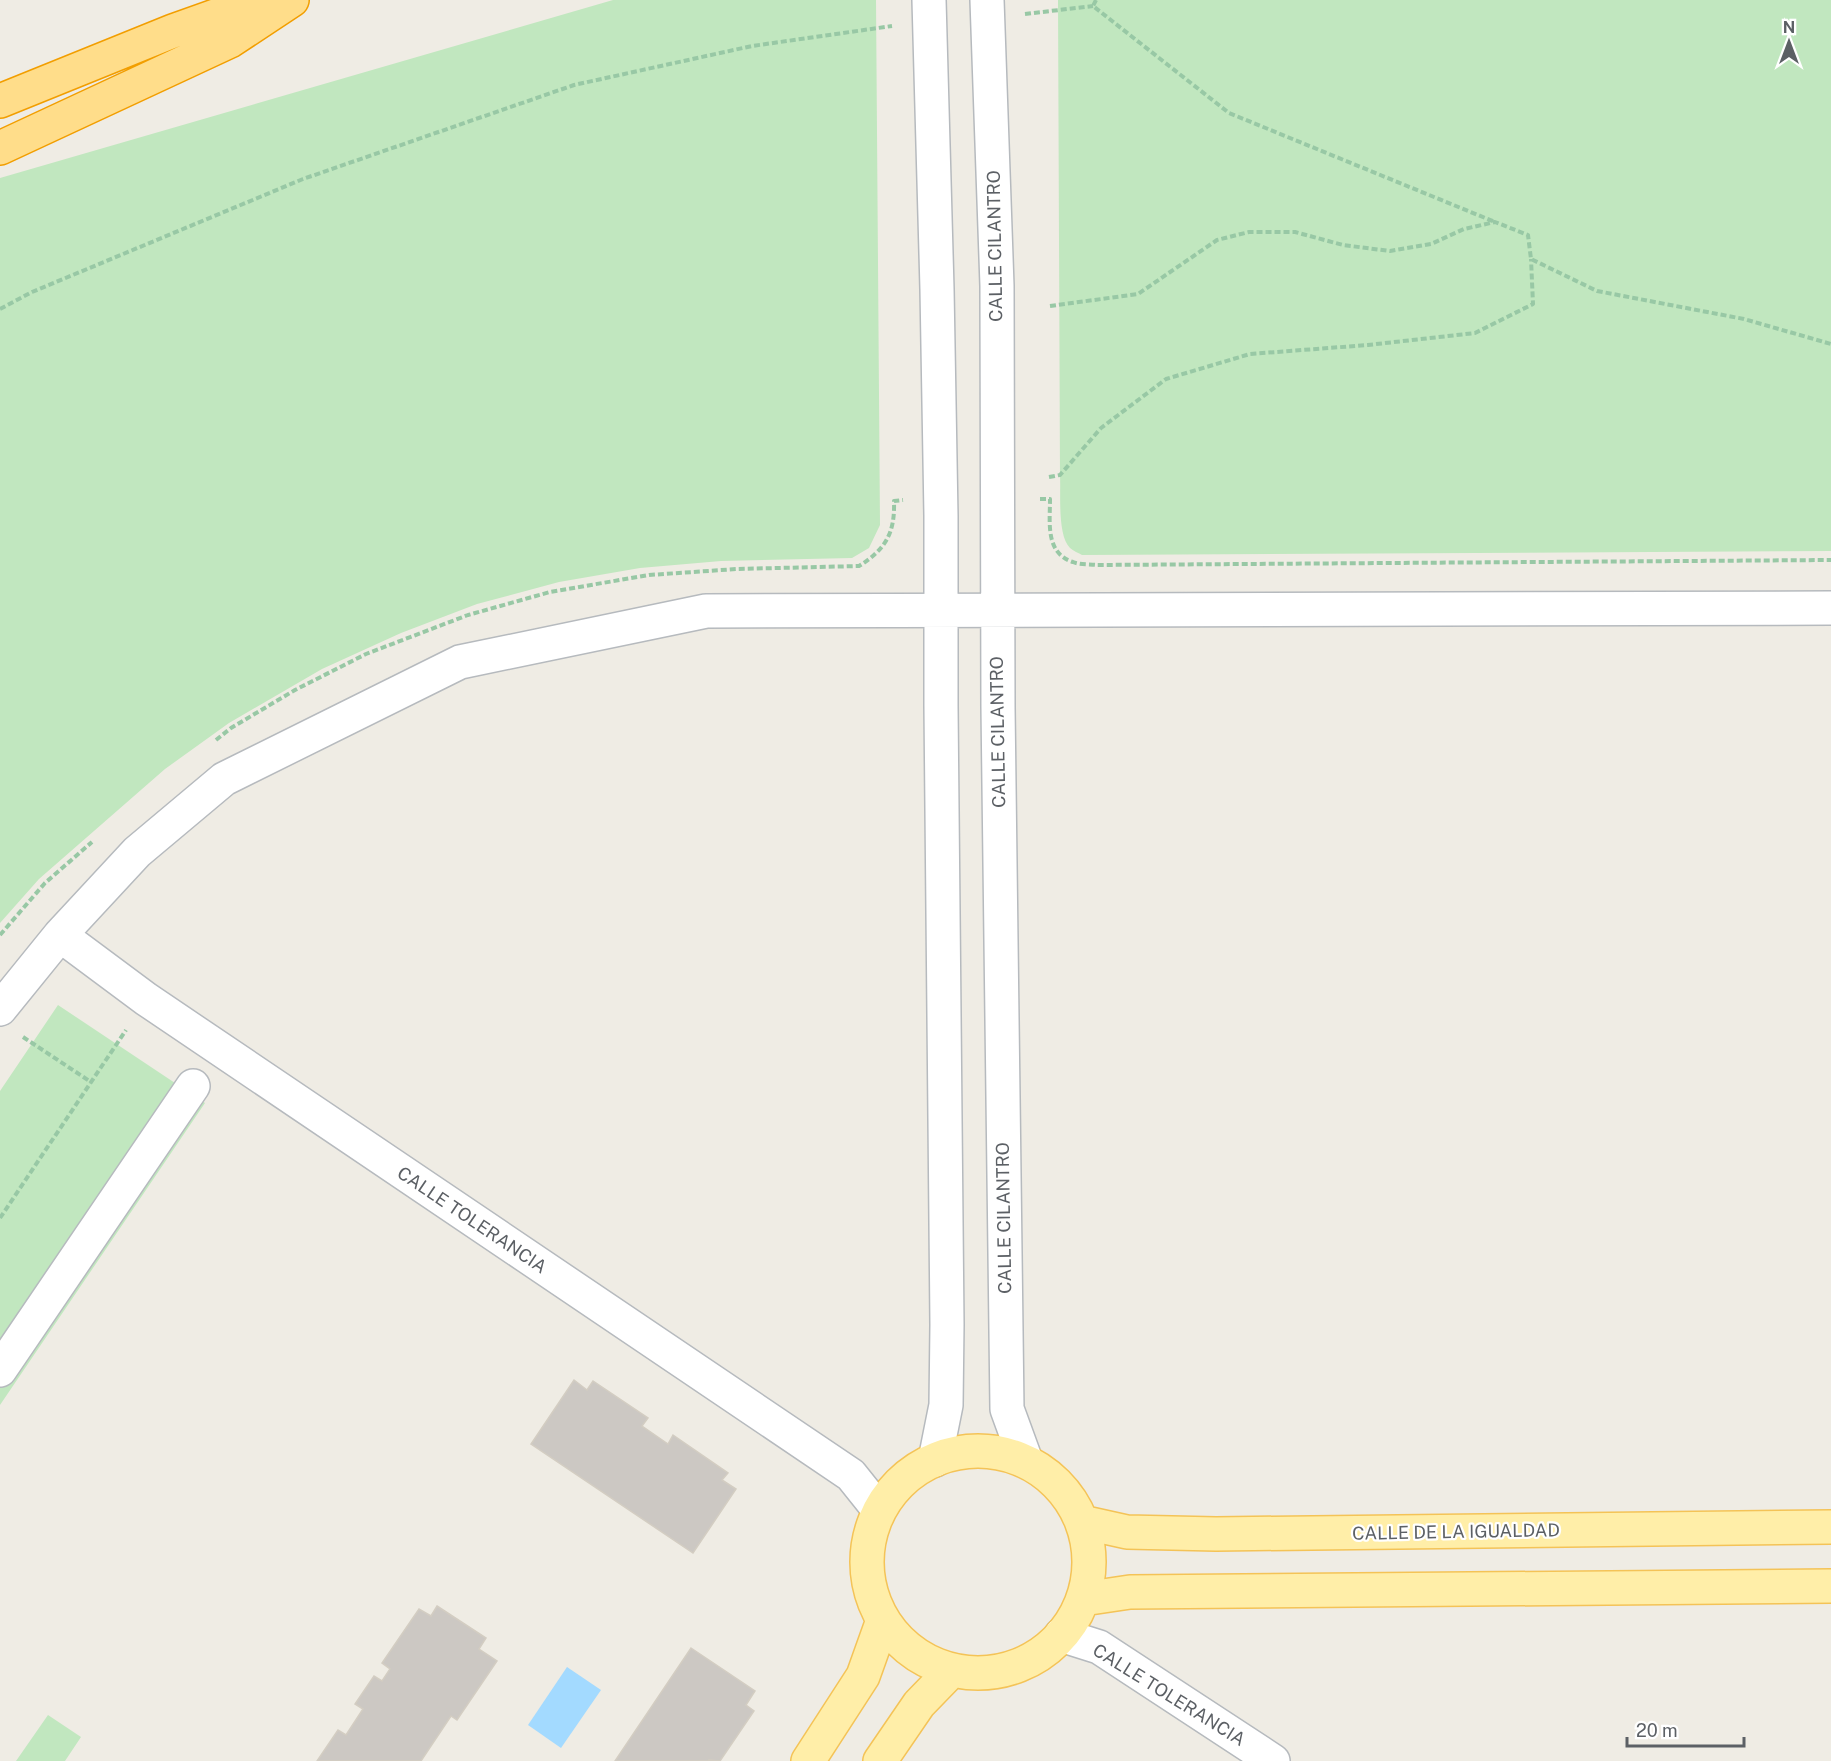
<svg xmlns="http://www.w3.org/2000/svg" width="1831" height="1761" font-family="'Public Sans',sans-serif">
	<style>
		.green { fill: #c1e7bf }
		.water { fill: #a3daff }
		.building { fill: #ccc8c3; stroke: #d3cdc2; stroke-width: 1.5 }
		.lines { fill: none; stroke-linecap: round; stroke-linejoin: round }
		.minor-casing { stroke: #b6babe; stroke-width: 36 }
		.major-casing { stroke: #f4c357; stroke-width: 36 }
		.highway-casing { stroke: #f29e00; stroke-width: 36 }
		.path { stroke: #98c8a5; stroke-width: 4; stroke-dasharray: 6 3; stroke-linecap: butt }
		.minor { stroke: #fff; stroke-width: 33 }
		.major { stroke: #ffeea8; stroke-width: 33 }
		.highway { stroke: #ffdd8a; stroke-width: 33 }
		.labels { text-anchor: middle; stroke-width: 4.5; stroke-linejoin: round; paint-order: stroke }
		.street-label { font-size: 18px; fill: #5c6065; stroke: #fff }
	</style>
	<rect width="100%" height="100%" fill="#efece4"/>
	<!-- green -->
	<path class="green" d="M613,0H876L880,525L869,548L852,558L721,561L640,568L559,582L477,604L401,633L322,669L229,723L165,769L39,879L0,923V178Z
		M1058,0H1831V551L1082,555C1079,553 1073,551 1070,548C1057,535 1061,493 1060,475Z
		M58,1005L205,1103L0,1405V1091Z
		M48,1715L81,1737L65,1761H16Z"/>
	<!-- water -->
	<path class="water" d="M567,1667L601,1690L561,1748L528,1725Z"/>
	<!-- building -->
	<path class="building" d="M574,1380L587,1390L593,1381L648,1418L642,1426L668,1444L673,1435L728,1473L722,1480L736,1489L693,1553L531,1444Z
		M437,1606L486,1638L479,1649L497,1661L457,1720L451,1716L421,1761H317L338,1730L346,1735L363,1709L355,1704L374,1676L382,1681L390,1669L382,1663L419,1609L431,1616Z
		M691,1648L755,1691L746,1705L754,1711L720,1761L709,1760L708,1761H615Z"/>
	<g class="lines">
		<defs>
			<path id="minor" d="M929,0L937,289L941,516V706L947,1325L946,1405L935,1460
				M987,0L997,286L998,707L1007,1409L1026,1461
				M60,935L146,999L851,1475L879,1510
				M0,1009L60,935L137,852L224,779L460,662L706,611L1831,608
				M0,1370L193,1086
				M1061,1635L1099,1647L1273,1761"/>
			<path id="major" d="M867 1562a111 111 0 1 1 222 0a111 111 0 1 1-222 0Z
				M1082,1522L1127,1532L1216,1534L1831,1527
				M1083,1599L1130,1592L1831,1586
				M808,1761L863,1676L883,1620
				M880,1761L919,1704L952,1670"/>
			<path id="highway" d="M0,101L173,31L260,0
				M0,148L230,41L292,0"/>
		</defs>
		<!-- minor casing -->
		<use href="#minor" class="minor-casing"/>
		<!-- major casing -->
		<use href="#major" class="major-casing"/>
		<!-- highway casing -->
		<use href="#highway" class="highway-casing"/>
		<!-- path -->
		<path class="path" d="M1096,0L1093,6L1229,113L1495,222
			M1025,14L1093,6
			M1050,306L1138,294L1217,240L1249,232H1295L1343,245L1390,251L1431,244L1464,229L1495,222L1528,235L1531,259L1597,291L1744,319L1831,344
			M0,309L32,292L303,179L574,85L752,46L892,26
			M1049,477L1060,475L1101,428L1166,379L1250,354L1368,345L1475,333L1533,304L1531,259
			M1040,499H1050C1050,523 1045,553 1073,562C1080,565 1090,564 1097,565L1831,560
			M216,740L231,728L295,690L366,654L468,615L550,592L649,575L737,569L859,566C886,549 895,533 894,501L903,500
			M0,935L45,883L92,842
			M23,1037L91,1082
			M0,1218L126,1030"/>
		<!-- minor -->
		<use href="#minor" class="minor"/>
		<!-- major -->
		<use href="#major" class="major"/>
		<!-- highway -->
		<use href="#highway" class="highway"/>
	</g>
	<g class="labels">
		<!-- street labels -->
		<g class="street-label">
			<text transform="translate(995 246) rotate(-91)" y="6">CALLE CILANTRO</text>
			<text transform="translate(998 732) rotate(-91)" y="6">CALLE CILANTRO</text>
			<text transform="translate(1004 1218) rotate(-91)" y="6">CALLE CILANTRO</text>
			<text transform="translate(472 1220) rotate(34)" y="6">CALLE TOLERANCIA</text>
			<text transform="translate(1456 1532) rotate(-1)" y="6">CALLE DE LA IGUALDAD</text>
			<text transform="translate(1169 1695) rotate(32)" y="6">CALLE TOLERANCIA</text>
		</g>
	</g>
	<!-- north arrow -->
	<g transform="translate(1789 42)" stroke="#ffffff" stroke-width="4.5" paint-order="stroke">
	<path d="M0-4.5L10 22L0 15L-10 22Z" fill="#5c6065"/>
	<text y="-9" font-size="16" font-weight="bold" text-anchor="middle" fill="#5c6065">N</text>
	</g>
	<!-- scale -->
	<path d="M1627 1737v9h117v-9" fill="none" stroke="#5c6065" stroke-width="3"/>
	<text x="1636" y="1737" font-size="18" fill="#5c6065" stroke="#ffffff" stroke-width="4.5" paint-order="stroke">20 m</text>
</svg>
